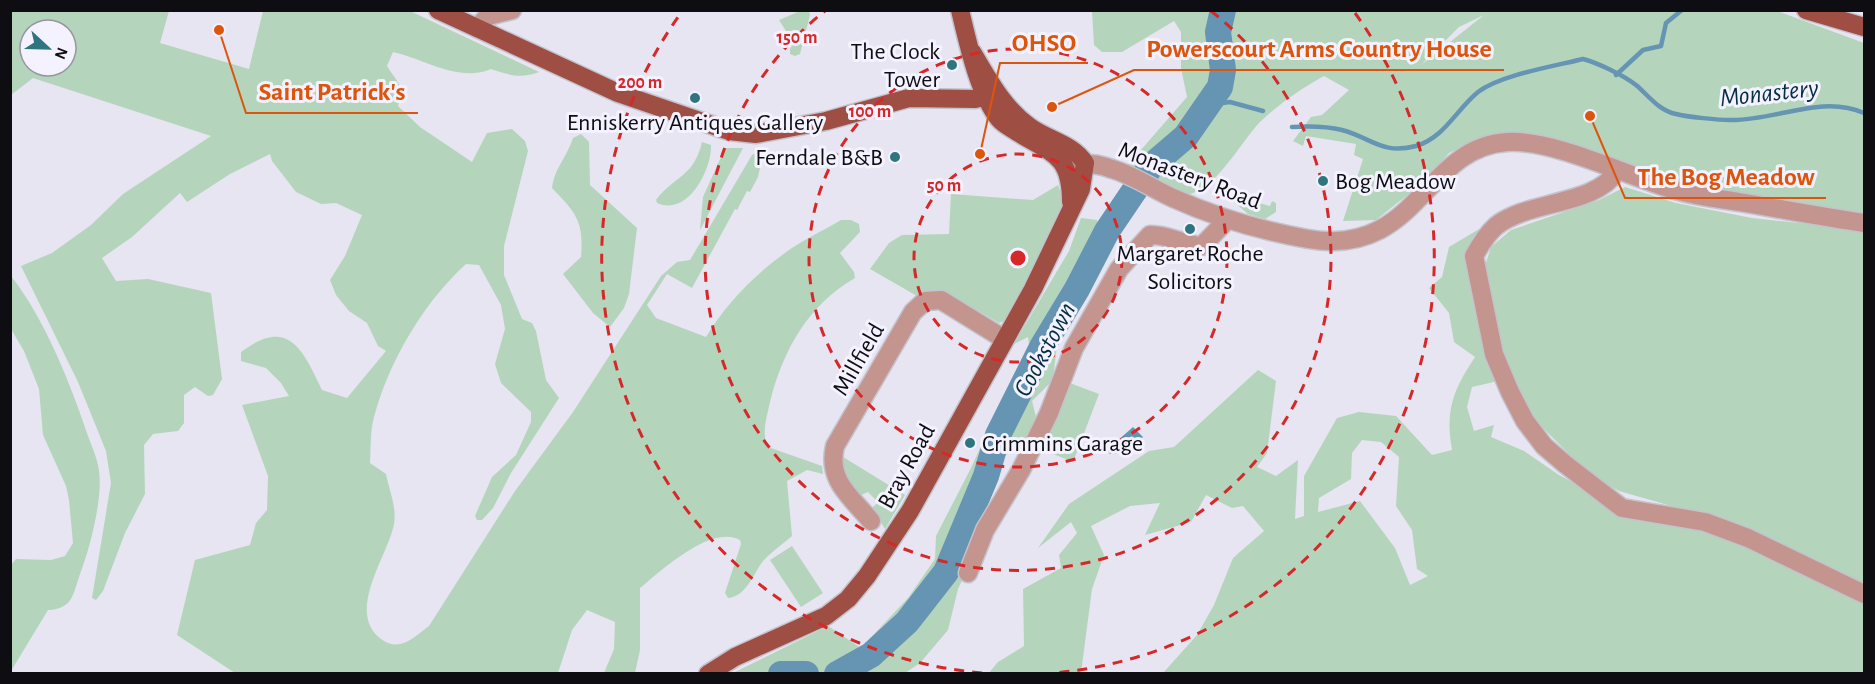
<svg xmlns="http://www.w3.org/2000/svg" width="1875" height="684" font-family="'Alegreya Sans',sans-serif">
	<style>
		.green { fill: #b4d5bc; fill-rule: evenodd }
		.water { fill: #6695b4 }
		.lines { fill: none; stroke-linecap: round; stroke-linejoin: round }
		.stream { stroke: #6695b4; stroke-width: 4.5 }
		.river { stroke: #6695b4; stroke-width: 26 }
		.minor-casing { stroke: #c3c2cd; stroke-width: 21 }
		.major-casing { stroke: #c3c2cd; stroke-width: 21 }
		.minor { stroke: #c4958e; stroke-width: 18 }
		.major { stroke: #9f4e44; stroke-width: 18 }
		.ring { fill: none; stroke: #d62828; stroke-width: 3; stroke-dasharray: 10 8 }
		.poi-dot { fill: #2e7580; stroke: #f3f2fe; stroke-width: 2 }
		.labels { text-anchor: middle; stroke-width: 6; stroke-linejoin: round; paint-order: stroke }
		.poi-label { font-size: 24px; fill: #0e0d11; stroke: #f3f2fe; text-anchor: end }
		.street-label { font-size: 24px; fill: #0e0d11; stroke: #f3f2fe }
		.water-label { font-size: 26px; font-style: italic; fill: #042d44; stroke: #f3f2fe }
		.centre { fill: #d62828; stroke: #f3f2fe; stroke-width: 3 }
		.ring-label { font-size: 18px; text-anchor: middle; font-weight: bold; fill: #d62828; stroke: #f3f2fe; stroke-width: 6; stroke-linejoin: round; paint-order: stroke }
		.leader { fill: none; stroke: #dd550c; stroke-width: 2 }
		.callout-dot { fill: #dd550c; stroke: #f3f2fe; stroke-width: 2 }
		.callout-label { font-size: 26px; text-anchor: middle; font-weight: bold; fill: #dd550c; stroke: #f3f2fe; stroke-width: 6; stroke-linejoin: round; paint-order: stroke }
	</style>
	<rect width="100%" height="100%" fill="#e6e5f1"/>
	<!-- green -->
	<path class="green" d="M10,11H169L160,43L249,69L263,11H410L539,72C521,79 509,75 491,69C459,83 425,59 393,52L387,66C398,84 404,83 398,106L420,127L472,162L487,133L512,129L525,141L528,151L504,246V275L522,319L532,323L536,331L546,380L559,398L511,473L493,508L482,520H477L475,516L492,477L516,455L531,422V412L501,383L495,364L505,329L501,305L479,265L466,264C424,302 389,361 374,417C370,431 371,448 370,463L386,474C389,489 397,508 394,524C388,556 345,612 381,639C400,653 414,637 429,626L515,491L573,412L661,276L677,262L690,260L752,155L764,149L758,177L750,192L747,191L737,210L735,209L692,288L667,274L647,305L656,318L706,337C725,305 754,275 785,253C802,240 823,231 841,220H851L859,224L860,232L840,253L854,272L855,278C808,305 783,350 770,402C767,416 761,434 768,447L822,466L823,474L807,470L787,481L792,536C783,544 771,552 763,561C753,574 747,596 728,598L725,593L741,544L740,540C711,524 662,570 640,588V650L635,673H604L614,649L615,622L587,610L572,630L558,673H235L177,635L195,560L250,545L256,523L267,510L268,476L242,405L289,396L281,383L266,368L241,361V352C288,317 302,348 322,390L347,398L386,351L378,346L367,323L349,311L336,295L330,280L345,256L362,215L336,203L321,204L296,192L272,161L270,154L230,174L187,202L180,193L132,237L102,258L116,281L148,279L211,293L222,379L213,395L208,396L195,387L184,395V423L178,431L153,434L144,445L145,494L125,533L103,591L96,600L92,598L111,483L106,451L78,382L21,266L52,253L91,225L123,194L211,136L33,78L11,95ZM30,30H66V66H30Z
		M800,11H809L810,15L800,54L795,56L790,54V49L796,37L794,33L786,31L779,20Z
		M1092,11H1777L1864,43V219L1672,185L1528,134L1479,138L1449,153L1421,184L1376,220L1343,221L1363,159L1354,155L1356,144L1306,136L1303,146L1293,141L1311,117L1322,115L1349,90L1324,76C1301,89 1280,103 1260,122C1243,139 1212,196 1185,194C1175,193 1138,171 1127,166L1187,97L1181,68V32L1174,21L1122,52H1102L1094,45ZM1484,15L1421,65L1459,27Z
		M581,134L589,142L590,185L637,228L629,294L624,308L610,327L593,313L563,274L581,257C584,221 576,213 552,188C555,167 566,159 573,138Z
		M702,142L711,145C712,169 688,217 657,203L656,200C674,176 694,177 702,142Z
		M725,148H743L700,230L703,197Z
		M1058,185L1064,202L1062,217L1007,320L999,323L951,295L939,292L917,296L870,269L889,243L902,235L949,234L951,194L1033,200Z
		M1625,187L1676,203L1752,218L1864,230V584L1748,528L1619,491L1592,477L1537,422L1505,369L1484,269L1491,247L1511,230L1599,200Z
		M1244,194L1260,198L1259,203L1270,206L1272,201L1276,203V212L1265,219L1248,214L1234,202Z
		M1081,218L1097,220L1106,254L1084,286L1058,336L1053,380L1032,401L1036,417L1026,438L980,477L966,504L980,513L962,548L971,561L958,589L948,630L920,663L905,673L731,674L828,626L861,648L908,598L935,559L936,536L970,470L1015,373L1035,367L1030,352L1028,337L1014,344L1069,251Z
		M1496,219L1467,258L1498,381L1472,387L1467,407L1474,431L1494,425L1491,437L1524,451L1559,475L1600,497L1705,527L1864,601V673H1163L1197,635L1214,605L1233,558L1264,531L1243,506L1232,508L1206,495L1191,522L1145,535L1160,503L1130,506L1091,526L1104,555L1092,589L1081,673L988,674L998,662L1024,646L1023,589L1061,568L1059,555L1077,533L1071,522L1038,548L1069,504L1149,451L1174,447L1258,370L1276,381L1267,453L1257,467L1276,476L1298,460L1295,519L1304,516V476L1337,418L1359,412L1396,416L1432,455L1452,450C1445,410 1453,390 1475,357L1454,342L1449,313L1429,288L1442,277L1449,247ZM1362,440L1381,442L1399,457L1396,506L1412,530L1417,569L1428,576L1410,585L1395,548L1360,501L1318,512L1319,498L1351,479L1352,453Z
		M11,276C45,319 71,385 88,436C92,447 98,460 99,471C103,498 90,548 80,574C73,594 73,609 48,610L11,671V565L16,559L51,560L65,556L73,543L69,500L66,486L43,435L39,389L24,351L11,329Z
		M1067,382L1099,394L1073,462L1041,449Z
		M843,457L905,495L885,529L872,508L878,502L868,492L859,496L843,475Z
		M792,546L823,593L801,607L770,560Z"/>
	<!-- water -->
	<path class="water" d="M1133,427L1143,437L1125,453L1110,454L1107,450Z"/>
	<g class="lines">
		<!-- stream -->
		<path class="stream" d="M1616,75L1643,50L1661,46L1666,23L1682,10
			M1207,105L1230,102L1263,111
			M1292,127C1308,126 1326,126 1342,130C1372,138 1382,155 1416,146C1445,137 1456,110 1478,92C1500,75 1555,66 1583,59C1598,63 1623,75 1636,85C1648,95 1659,111 1676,114C1687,117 1719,120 1730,120C1776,121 1821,94 1864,113"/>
		<!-- river -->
		<path class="river" d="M781,674H806
			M837,674L871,655L907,622L946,572L986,476L998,435L1042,347L1077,289L1107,231L1151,166L1186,136L1220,87L1223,70L1218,32L1223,10"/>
		<defs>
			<path id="minor" d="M477,28L488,16L512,10
				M1073,167C1087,162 1098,164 1112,169C1133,175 1153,189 1173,198C1215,217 1263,231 1308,239C1418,258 1424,147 1507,142C1553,139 1625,175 1672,189C1693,196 1717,198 1739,202C1781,209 1823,217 1864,223
				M1617,171C1595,206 1528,200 1496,226C1487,234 1480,245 1474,256L1494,354L1510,392L1525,421L1544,446L1565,464L1622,508L1705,522L1748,538L1864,594
				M871,521C850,496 827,480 835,446L913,312L925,301L941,300L1004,339
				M968,573L985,530L1021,470L1049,413L1074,348L1119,269L1150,235C1169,234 1184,246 1202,246L1228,219"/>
			<path id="major" d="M438,10L618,93L729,131L756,134L826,121L909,98L975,99L997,93
				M960,10C968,43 978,92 999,119C1003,124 1011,128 1017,132C1053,154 1071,155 1071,202
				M1806,10L1864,27
				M708,674L735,657L826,616L848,599L867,576L910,511L1033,289L1081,189L1085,163C1073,144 1048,140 1030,127C1003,108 989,80 972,52"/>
		</defs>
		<!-- minor casing -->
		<use href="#minor" class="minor-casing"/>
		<!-- major casing -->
		<use href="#major" class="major-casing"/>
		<!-- minor -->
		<use href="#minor" class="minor"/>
		<!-- major -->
		<use href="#major" class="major"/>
	</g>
	<!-- distance rings -->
	<g class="ring">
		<circle cx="1018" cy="258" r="104"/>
		<circle cx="1018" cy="258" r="209"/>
		<path d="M1211 11A313 313 0 1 1 825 11"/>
		<path d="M982 673A417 417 0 0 1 681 13M1355 13A417 417 0 0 1 1054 673"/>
	</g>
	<!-- markers -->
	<g class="poi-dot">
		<circle cx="952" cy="65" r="6"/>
		<circle cx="695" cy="98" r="6"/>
		<circle cx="895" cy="157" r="6"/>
		<circle cx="1323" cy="181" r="6"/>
		<circle cx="1190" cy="229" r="6"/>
		<circle cx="970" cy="443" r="6"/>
	</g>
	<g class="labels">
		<!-- poi labels -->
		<g class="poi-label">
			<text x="940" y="59">The Clock<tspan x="940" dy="28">Tower</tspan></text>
			<text x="695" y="130" text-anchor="middle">Enniskerry Antiques Gallery</text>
			<text x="883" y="165">Ferndale B&amp;B</text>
			<text x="1335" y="189" text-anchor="start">Bog Meadow</text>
			<text x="1190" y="261" text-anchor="middle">Margaret Roche<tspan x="1190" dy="28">Solicitors</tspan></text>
			<text x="982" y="451" text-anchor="start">Crimmins Garage</text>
		</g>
		<!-- street labels -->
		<g class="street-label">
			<text transform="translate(1190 175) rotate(21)" y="8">Monastery Road</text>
			<text transform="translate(858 359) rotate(-60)" y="8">Millfield</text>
			<text transform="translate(906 466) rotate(-61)" y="8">Bray Road</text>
		</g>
		<!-- water labels -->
		<g class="water-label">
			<text transform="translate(1769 92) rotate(-6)" y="9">Monastery</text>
			<text transform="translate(1044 349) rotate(-62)" y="9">Cookstown</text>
		</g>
	</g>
	<circle cx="1018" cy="258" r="9" class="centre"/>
	<g class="ring-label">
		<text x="797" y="43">150 m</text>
		<text x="640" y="88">200 m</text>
		<text x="870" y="117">100 m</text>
		<text x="944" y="191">50 m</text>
	</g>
	<!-- callouts -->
	<path class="leader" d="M980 154L1000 63H1088M1052 107L1134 70H1504M219 30L246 113H418M1590 116L1625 198H1826"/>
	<g class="callout-dot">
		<circle cx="980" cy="154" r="6"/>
		<circle cx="1052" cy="107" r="6"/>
		<circle cx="219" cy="30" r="6"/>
		<circle cx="1590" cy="116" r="6"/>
	</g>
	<g class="callout-label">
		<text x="1044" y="51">OHSO</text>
		<text x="1319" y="57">Powerscourt Arms Country House</text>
		<text x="332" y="100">Saint Patrick's</text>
		<text x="1726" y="185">The Bog Meadow</text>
	</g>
	<!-- border -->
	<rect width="1875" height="684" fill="none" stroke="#0e0d11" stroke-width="24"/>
	<!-- north arrow -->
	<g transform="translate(48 48) rotate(112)"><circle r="28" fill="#f3f2fe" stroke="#97969f" stroke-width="1.5"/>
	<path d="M0-4.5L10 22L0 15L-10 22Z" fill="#2e7580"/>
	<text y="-9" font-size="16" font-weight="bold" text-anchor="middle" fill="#0e0d11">N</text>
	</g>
</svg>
